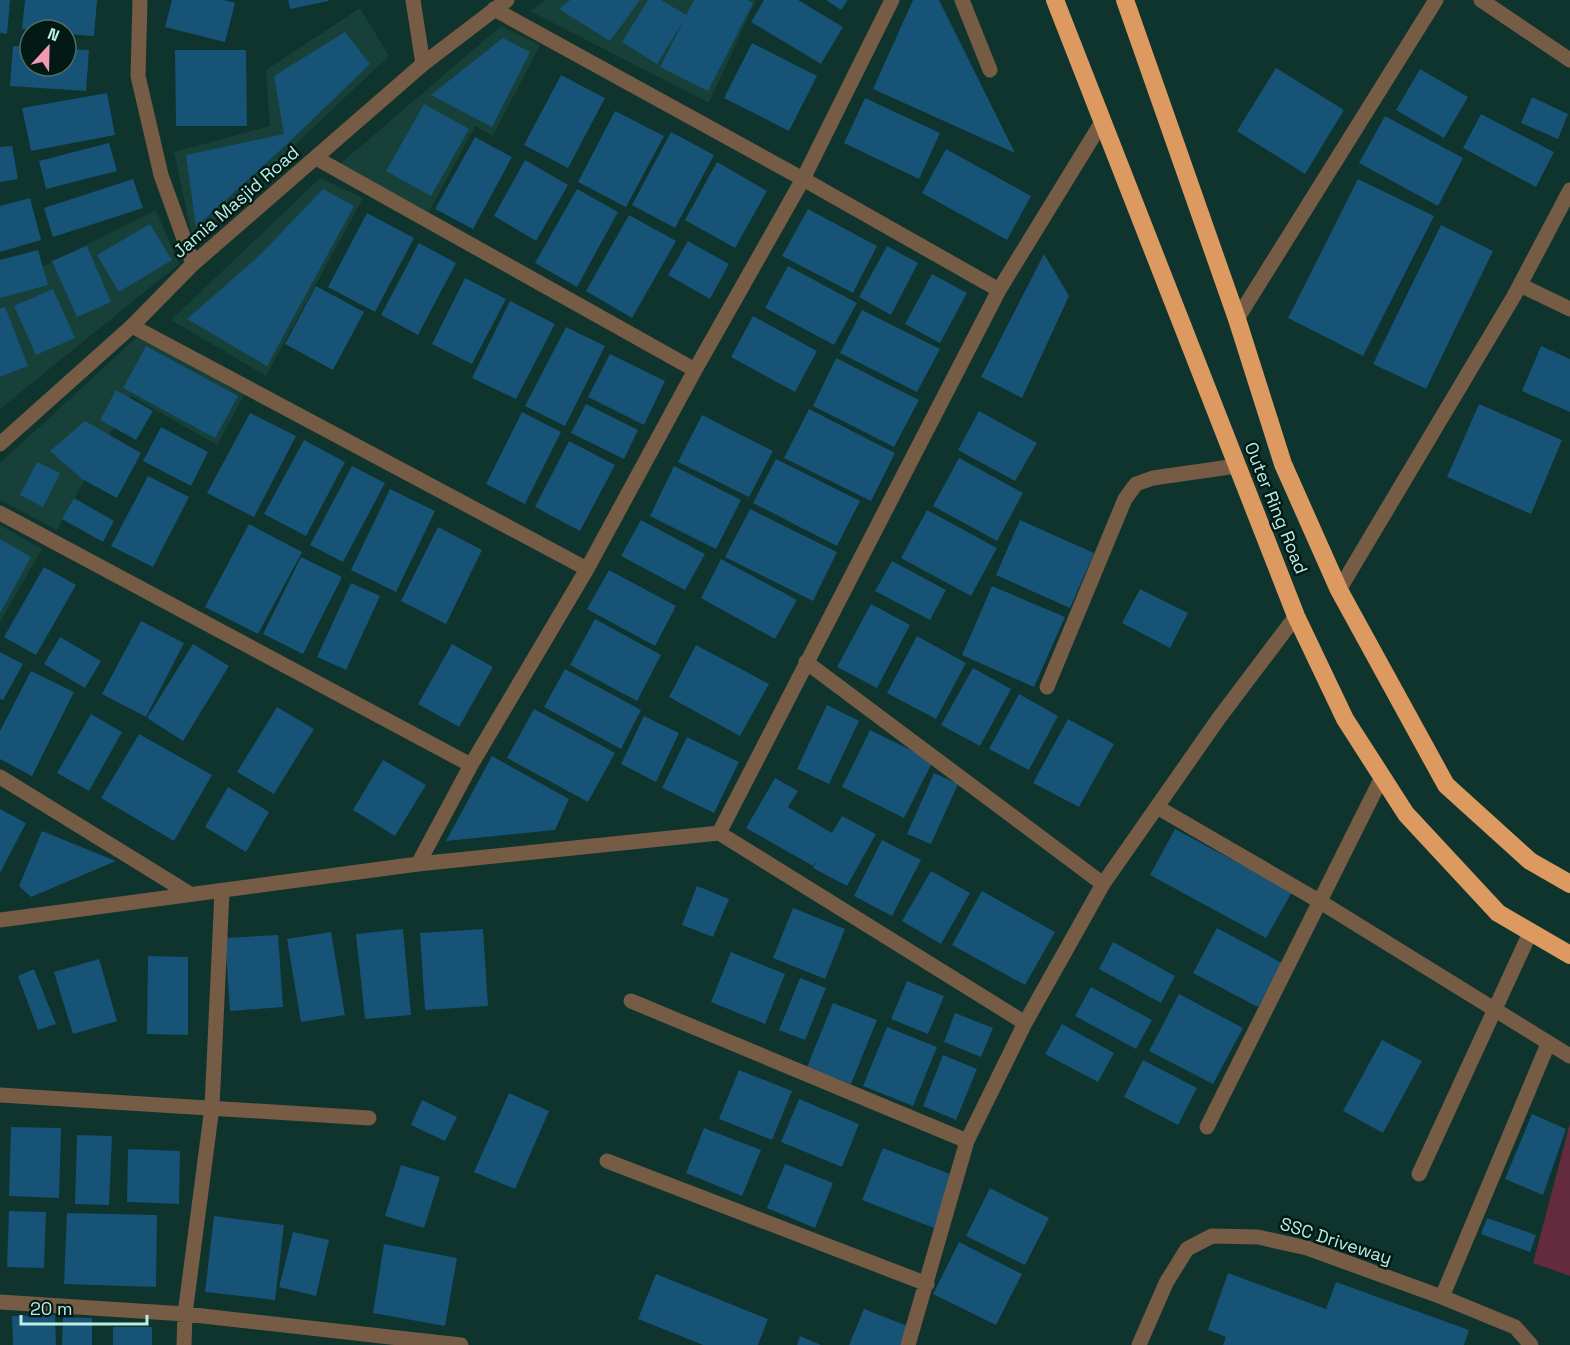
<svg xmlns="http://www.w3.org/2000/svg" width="1570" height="1345" font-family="'Space Grotesk',sans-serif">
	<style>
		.built { fill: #174039 }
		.green { fill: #642a3e }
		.building { fill: #175277 }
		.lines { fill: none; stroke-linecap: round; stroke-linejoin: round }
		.street { stroke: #765b45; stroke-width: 15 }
		.highway { stroke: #dc9a60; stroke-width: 18 }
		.labels { text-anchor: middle; stroke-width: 5; stroke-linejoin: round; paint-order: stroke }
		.street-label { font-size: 18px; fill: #bbede2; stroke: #021915 }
	</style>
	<rect width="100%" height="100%" fill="#0f332d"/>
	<!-- built -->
	<path class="built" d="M546,0H756L709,103L530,11Z
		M360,8L389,56L193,241L174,152L270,126L266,70Z
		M501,26L540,45L493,136L475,126L429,212L339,165Z
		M320,178L363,198L266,376L171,320Z
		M156,210L179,264L0,409V288Z
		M138,336L244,395L217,445L131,396L57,530L0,500V463Z
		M0,525L42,549L0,622Z"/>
	<!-- green -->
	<path class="green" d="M1570,1123V1276L1533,1263Z"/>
	<!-- building -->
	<path class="building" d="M0,0H10L7,34L0,33Z
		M25,0H97L94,36L66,34V30L22,29Z
		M172,0H224L235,3L225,42L165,27Z
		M288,0H328V1L290,9Z
		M570,0H640L610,41L559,9Z
		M648,0H661L686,15L694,0H747L753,3L708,91L660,67L684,20L657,64L622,42Z
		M764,0H798L843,27L821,64L751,22Z
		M826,0H848L841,10Z
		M913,0H939L1015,153L873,89Z
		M345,32L370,64L286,145L196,227L186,155L284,134L274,76Z
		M503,38L530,52L492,127L431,95Z
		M752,43L817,76L789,131L724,98Z
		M13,46L30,47V66H66V49L89,50L86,91L10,86Z
		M175,50H246L247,126H176Z
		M1276,68L1344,110L1305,174L1237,131Z
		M1420,69L1468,97L1444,138L1396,110Z
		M561,75L605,98L568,168L524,145Z
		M107,93L115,135L31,151L22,108Z
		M1532,97L1568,114L1558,139L1521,123Z
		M865,98L940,133L919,179L844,143Z
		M424,104L469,129L431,196L386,171Z
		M615,111L664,136L626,207L578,182Z
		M1481,114L1554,152L1536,187L1463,148Z
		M1385,116L1463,158L1438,206L1359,163Z
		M671,132L714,155L675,228L632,205Z
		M475,137L512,157L473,229L435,209Z
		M109,143L117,171L46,189L39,161Z
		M12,146L18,179L0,182V147Z
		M946,149L1031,196L1007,240L922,193Z
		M525,160L568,185L536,241L494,216Z
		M717,162L767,191L735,248L685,220Z
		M133,179L143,208L53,237L44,208Z
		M1358,179L1434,216L1363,356L1288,318Z
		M323,189L354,206L267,366L187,319L261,254Z
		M577,189L618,212L577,287L535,263Z
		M30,198L41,240L0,252V206Z
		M808,209L877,246L853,293L782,256Z
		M367,213L414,238L375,312L328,287Z
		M629,215L676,241L632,318L586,291Z
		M150,224L172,260L119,292L97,255Z
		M1441,225L1493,251L1426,389L1373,364Z
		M688,241L729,264L710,299L668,275Z
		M419,243L456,263L418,335L381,315Z
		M87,246L111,302L77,317L52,261Z
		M887,246L918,263L891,315L859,297Z
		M38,250L48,285L0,298V260Z
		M1044,254L1069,296L1022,398L981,377Z
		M788,266L857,303L834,345L765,308Z
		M932,274L967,293L940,343L905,324Z
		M465,278L506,299L472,364L432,344Z
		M316,286L364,312L333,370L285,344Z
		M53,289L75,338L36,355L14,306Z
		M510,301L555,324L516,399L472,378Z
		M5,307L28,366L0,377V309Z
		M862,310L940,349L917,392L840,353Z
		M753,316L817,351L795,392L731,357Z
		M566,327L605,346L565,426L525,406Z
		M146,346L238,396L215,438L123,388Z
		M1541,346L1570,359V412L1522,391Z
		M610,354L665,381L644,425L588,397Z
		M836,358L919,400L894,447L813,406Z
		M116,390L153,411L136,440L100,420Z
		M586,404L638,430L624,459L571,433Z
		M1479,404L1562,440L1531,514L1447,477Z
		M809,409L895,453L871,501L784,458Z
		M979,411L1037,443L1015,481L958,450Z
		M522,412L561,432L525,504L486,484Z
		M250,413L296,436L254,517L207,493Z
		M702,415L773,451L749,497L678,462Z
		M85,421L141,453L117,498L82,479L50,451Z
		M161,427L208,452L191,486L143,461Z
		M304,440L345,462L306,536L264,514Z
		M569,441L615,465L580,531L535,507Z
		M959,458L1023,493L997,541L933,506Z
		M776,459L860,501L837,546L753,503Z
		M37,462L60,473L43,507L20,495Z
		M352,466L385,483L343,562L310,545Z
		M674,466L741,500L716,549L650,516Z
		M148,476L189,497L153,567L111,546Z
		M390,489L435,511L396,592L351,570Z
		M74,498L114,521L103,542L62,519Z
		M750,509L837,552L813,601L725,557Z
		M927,510L997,548L971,596L901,558Z
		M641,520L705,554L685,590L621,556Z
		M1020,520L1094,553L1070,608L996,575Z
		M249,524L302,552L258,634L205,607Z
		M438,527L482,550L446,624L401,601Z
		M0,539L31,557L0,613Z
		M301,557L342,577L303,654L263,634Z
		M721,559L797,600L775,639L701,598Z
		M892,561L946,590L930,620L875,591Z
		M44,567L76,585L36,655L4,637Z
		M609,570L676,606L655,646L587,609Z
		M351,583L380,596L346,670L317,657Z
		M992,586L1065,617L1034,687L962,655Z
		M1140,589L1188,613L1170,648L1122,623Z
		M871,604L910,625L877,688L837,667Z
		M595,619L661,655L637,701L570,665Z
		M141,621L184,643L146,717L102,694Z
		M917,636L966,663L936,719L887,693Z
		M60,637L101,661L85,688L44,664Z
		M193,644L229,666L183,741L147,718Z
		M452,644L493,667L459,727L418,704Z
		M696,645L769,684L740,736L669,697Z
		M0,652L23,664L3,700L0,699Z
		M973,668L1011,689L980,746L941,725Z
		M565,669L641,710L621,749L544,707Z
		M31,671L74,692L32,776L0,759V731Z
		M1019,694L1058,716L1029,770L989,749Z
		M827,705L859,721L829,784L797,769Z
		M277,707L314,729L274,794L237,772Z
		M534,709L615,753L588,802L507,758Z
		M91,714L122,732L89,791L57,773Z
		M644,716L679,733L656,782L621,764Z
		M1068,719L1114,744L1079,807L1033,783Z
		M870,730L933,761L904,818L842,787Z
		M139,734L212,775L174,841L101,798Z
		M687,737L739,762L714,813L662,788Z
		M492,756L569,799L555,830L446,841Z
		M383,760L426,785L395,836L353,810Z
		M934,773L958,784L931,844L907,834Z
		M775,778L798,791L788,807L832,833L842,816L876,834L847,886L813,868L817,860L813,866L746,828Z
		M228,787L269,812L246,852L205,827Z
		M0,809L26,823L0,873Z
		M1175,829L1292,892L1266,938L1150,875Z
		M42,831L116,861L31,897L19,886Z
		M882,840L921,860L892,916L854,896Z
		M931,871L970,893L941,944L902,921Z
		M697,886L729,899L713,937L682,925Z
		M982,891L1055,932L1025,985L952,945Z
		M793,908L845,929L825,979L773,958Z
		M1217,928L1282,963L1258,1007L1193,973Z
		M403,929L411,1015L365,1019L356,934Z
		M483,929L488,1006L425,1010L420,933Z
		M331,932L345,1015L301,1022L287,939Z
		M278,935L283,1007L230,1011L225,938Z
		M1113,942L1175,976L1161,1003L1099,969Z
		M731,952L785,974L765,1024L711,1002Z
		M148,956L188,957V1035L147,1034Z
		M99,959L117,1021L73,1034L54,972Z
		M34,969L56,1024L38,1030L18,976Z
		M800,978L826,988L805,1040L779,1030Z
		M907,981L944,996L928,1034L891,1019Z
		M1091,987L1152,1020L1136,1049L1075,1016Z
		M1179,994L1243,1028L1213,1084L1149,1051Z
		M833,1003L877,1020L851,1084L807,1067Z
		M955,1013L993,1028L981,1057L944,1042Z
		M1062,1024L1114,1053L1098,1082L1045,1054Z
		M887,1027L937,1047L913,1106L863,1086Z
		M1382,1040L1422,1061L1383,1133L1343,1111Z
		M943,1055L977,1069L956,1120L923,1106Z
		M1143,1060L1197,1088L1178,1125L1124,1097Z
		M739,1070L792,1091L772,1140L719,1119Z
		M509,1093L549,1111L515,1189L474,1172Z
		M799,1099L859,1124L842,1167L781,1142Z
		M422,1100L457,1117L445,1141L411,1125Z
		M1532,1114L1566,1129L1543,1195L1505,1179Z
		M11,1127L61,1128L59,1198L9,1196Z
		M704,1128L761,1150L742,1196L686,1173Z
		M77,1135L112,1136L109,1205L75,1204Z
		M883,1148L955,1176L934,1228L862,1200Z
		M128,1149L180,1151L179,1204L127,1202Z
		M785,1164L833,1183L815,1228L767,1208Z
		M401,1165L440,1177L424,1228L385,1216Z
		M990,1188L1049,1218L1025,1265L966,1236Z
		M9,1211L46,1212L44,1268L7,1267Z
		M67,1213L157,1215L156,1287L64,1284Z
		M214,1216L284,1225L275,1300L205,1292Z
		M1487,1218L1536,1235L1530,1252L1481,1234Z
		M293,1232L329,1240L316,1296L279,1287Z
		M959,1242L1022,1274L996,1325L933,1294Z
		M384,1244L457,1258L445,1326L373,1313Z
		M1228,1273L1326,1309L1336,1282L1469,1330L1464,1345H1223L1226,1337L1208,1330Z
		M656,1274L768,1319L758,1345H703L638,1319Z
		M864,1309L910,1327L903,1345H849Z
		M55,1315L56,1345H13L12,1316Z
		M63,1317L92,1318V1345H62Z
		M113,1327H152V1345H113Z
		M800,1336L821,1345H797Z"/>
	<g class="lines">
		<!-- street -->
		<path class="street" d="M140,0L138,76L161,175L193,264
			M413,0L423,64
			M962,0L990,70
			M1481,0L1570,60
			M494,9L803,179L999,290
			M316,158L695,370
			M1520,285L1570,309
			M1237,319L1436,0
			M132,326L587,569
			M0,444L132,326L193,264L423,64L507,0
			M0,513L471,765
			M1339,590L1514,296L1570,190
			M806,662L1103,884
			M1047,687L1125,499L1136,484L1153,478L1237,466
			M0,777L190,894
			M1157,807L1319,901L1570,1056
			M719,833L999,290L1102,122
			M418,864L471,765L587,569L695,370L803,179L892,0
			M0,920L418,864L719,833L1025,1023
			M631,1001L967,1141
			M0,1095L369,1118
			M1207,1127L1382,777
			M607,1161L927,1284
			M1419,1174L1530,933
			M1442,1297L1548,1044
			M0,1302L185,1314L461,1345
			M184,1345L185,1314L212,1107L222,892
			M908,1345L967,1141L1025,1023L1103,884L1219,718L1296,616
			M1139,1345L1166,1283L1187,1249L1212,1236L1258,1237L1307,1248L1442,1297L1515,1327L1531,1345"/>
		<!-- highway -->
		<path class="highway" d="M1055,0L1296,616L1345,719L1406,814L1498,913L1570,955
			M1125,0L1237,319L1283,464L1339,590L1446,785L1530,861L1570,884"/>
	</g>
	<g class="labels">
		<!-- street labels -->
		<g class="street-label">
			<text transform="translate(236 202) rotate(-41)" y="6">Jamia Masjid Road</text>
			<text transform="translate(1276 508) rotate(68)" y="6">Outer Ring Road</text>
			<text transform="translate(1336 1241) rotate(18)" y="6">SSC Driveway</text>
		</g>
	</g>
	<!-- north arrow -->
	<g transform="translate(48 48) rotate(22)"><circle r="28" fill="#021915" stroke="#4c6e67" stroke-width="1.5"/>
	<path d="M0-4.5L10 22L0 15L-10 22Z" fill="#f19ab3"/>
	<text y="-9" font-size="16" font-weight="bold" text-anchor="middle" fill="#bbede2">N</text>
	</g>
	<!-- scale -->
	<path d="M21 1315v9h126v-9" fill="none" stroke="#bbede2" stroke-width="3"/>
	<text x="30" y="1315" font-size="18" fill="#bbede2" stroke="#021915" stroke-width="4.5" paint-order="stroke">20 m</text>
</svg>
